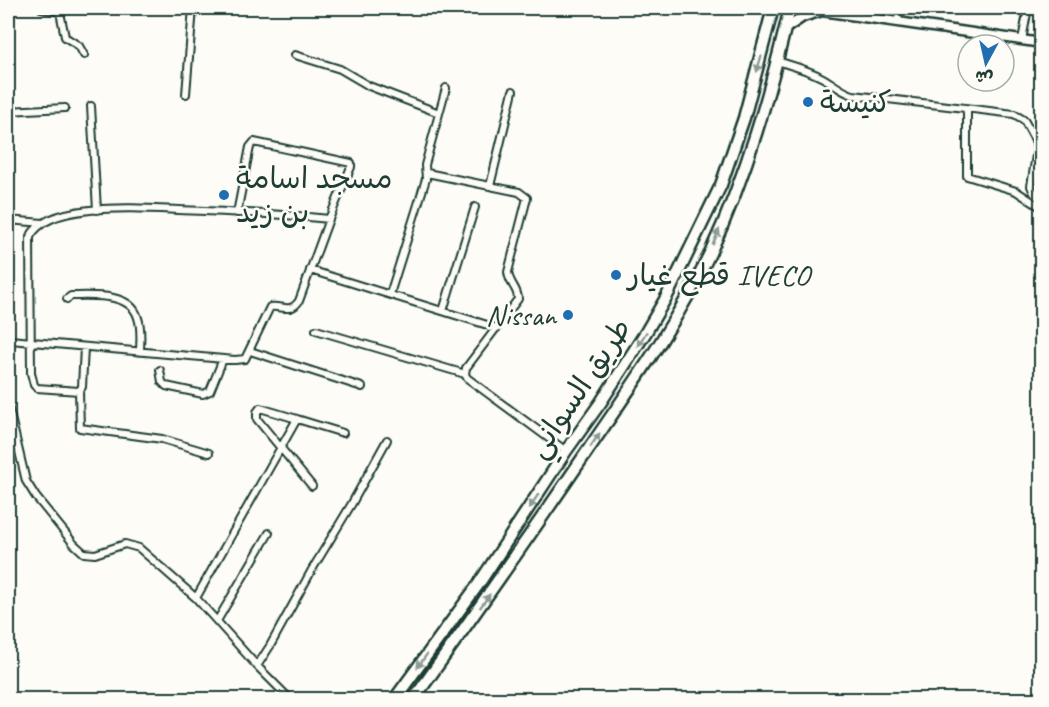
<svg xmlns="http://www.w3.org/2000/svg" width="1049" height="707" font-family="Caveat,'Playpen Sans Arabic',sans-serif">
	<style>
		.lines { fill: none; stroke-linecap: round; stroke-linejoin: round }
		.street-casing { stroke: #1f3d34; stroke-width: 10 }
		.secondary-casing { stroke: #1f3d34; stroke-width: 13 }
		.highway-casing { stroke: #1f3d34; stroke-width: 15 }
		.street { stroke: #fdfcf7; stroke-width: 6 }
		.secondary { stroke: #fdfcf7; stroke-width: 8 }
		.highway { stroke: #fdfcf7; stroke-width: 10 }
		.oneway { fill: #8e9c96 }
		.poi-dot { fill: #1f6fb2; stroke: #fdfcf7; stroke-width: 2 }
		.labels { text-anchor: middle; stroke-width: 5; stroke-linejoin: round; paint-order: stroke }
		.poi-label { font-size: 30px; fill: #1f3d34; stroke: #fdfcf7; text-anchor: start }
		.street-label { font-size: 30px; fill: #1f3d34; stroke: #fdfcf7 }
	</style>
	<rect width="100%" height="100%" fill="#fdfcf7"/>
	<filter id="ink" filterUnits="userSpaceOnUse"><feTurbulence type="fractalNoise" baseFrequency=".0167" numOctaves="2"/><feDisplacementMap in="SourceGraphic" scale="12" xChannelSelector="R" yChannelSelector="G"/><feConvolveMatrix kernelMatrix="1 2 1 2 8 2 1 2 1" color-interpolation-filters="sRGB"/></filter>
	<g filter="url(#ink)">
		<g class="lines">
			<defs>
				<path id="street" d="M41,8L60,12L65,37L79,46L84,55
					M898,22L899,8
					M1022,40L1028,8
					M295,55L340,69L369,86L439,113
					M777,61C793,66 809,70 823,78C834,84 842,92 853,95L965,108L967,111V176L1016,191L1042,208
					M186,94L193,8
					M91,106L97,210
					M965,108L1014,114L1024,120L1036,142L1037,149L1031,186L1034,193L1042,202
					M8,111L65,108
					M427,173L519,192L527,198L508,272C509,284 518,288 518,299L466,368L465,374
					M490,186L513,91
					M8,220L43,223
					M310,270L497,328
					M390,294L426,179L425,165L446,88
					M67,299L71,296C92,296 131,292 138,318C142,329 140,341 140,352
					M443,311L475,207
					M316,330L465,374L467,378L566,451
					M10,340L235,360L245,359L270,307C282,305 290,314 299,301L329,219L351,167V163L254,142L250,147L237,213
					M84,347L82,387L79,391L80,428L162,439L209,453
					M250,351L362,387
					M160,370L162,382L166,386L203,394L210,391L223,359
					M79,391L37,388L34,385L31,373L30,237C40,217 70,212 90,210C128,206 167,210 205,211C246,213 288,214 329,219
					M8,405L26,481L36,497L74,544L84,553L95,554L125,544L139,548L196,598L257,666L291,700
					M297,419L260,408L257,412V419L312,486
					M196,598L297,419L343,433
					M217,621L269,533
					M257,666L270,646L313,568L351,505L387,440"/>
				<path id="secondary" d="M814,8L822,11L1042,43
					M785,29L803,17L822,11"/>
				<path id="highway" d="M394,700L478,585L566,451L601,402L646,332L667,296L721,185L744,118L773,8
					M413,700C473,617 531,534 588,450C631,387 677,323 710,253C747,174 770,92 790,8"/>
			</defs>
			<!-- street casing -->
			<use href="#street" class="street-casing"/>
			<!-- secondary casing -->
			<use href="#secondary" class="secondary-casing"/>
			<!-- highway casing -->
			<use href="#highway" class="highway-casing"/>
			<!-- street -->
			<use href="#street" class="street"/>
			<!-- secondary -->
			<use href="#secondary" class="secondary"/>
			<!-- highway -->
			<use href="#highway" class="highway"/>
		</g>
		<!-- one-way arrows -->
		<defs><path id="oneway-solid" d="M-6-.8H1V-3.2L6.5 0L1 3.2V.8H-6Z" transform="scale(1.5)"/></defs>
		<g class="oneway">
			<use href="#oneway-solid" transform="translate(759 64) rotate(106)"/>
			<use href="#oneway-solid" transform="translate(716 237) rotate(-67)"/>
			<use href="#oneway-solid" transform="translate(642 339) rotate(123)"/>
			<use href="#oneway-solid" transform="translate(595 440) rotate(-56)"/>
			<use href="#oneway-solid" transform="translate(534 501) rotate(123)"/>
			<use href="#oneway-solid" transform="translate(485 601) rotate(-54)"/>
			<use href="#oneway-solid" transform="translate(422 661) rotate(126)"/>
		</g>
	</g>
	<!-- markers -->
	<g class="poi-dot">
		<circle cx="808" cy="102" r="6"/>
		<circle cx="224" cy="195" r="6"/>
		<circle cx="616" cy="275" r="6"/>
		<circle cx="568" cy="315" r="6"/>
	</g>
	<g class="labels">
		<!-- poi labels -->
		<g class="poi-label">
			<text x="820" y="112">كنيسة</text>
			<text x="236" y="188">مسجد اسامة<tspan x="236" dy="34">بن زيد</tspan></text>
			<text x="628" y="285">قطع غيار IVECO</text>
			<text x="556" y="325" text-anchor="end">Nissan</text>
		</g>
		<!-- street labels -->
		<g class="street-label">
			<text transform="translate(579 388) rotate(-56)" y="10">طريق السواني</text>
		</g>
	</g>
	<!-- margin -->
	<rect width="1049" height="707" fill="none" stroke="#fdfcf7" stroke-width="30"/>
	<rect x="15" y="15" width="1019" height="677" fill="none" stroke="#1f3d34" stroke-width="2" filter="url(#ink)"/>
	<!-- north arrow -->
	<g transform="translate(986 63) rotate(188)"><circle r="28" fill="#fdfcf7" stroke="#a4b0a9" stroke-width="1.5"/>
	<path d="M0-4.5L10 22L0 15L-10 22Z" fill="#1f6fb2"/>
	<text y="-9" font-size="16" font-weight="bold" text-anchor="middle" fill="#1f3d34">ش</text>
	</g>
</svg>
